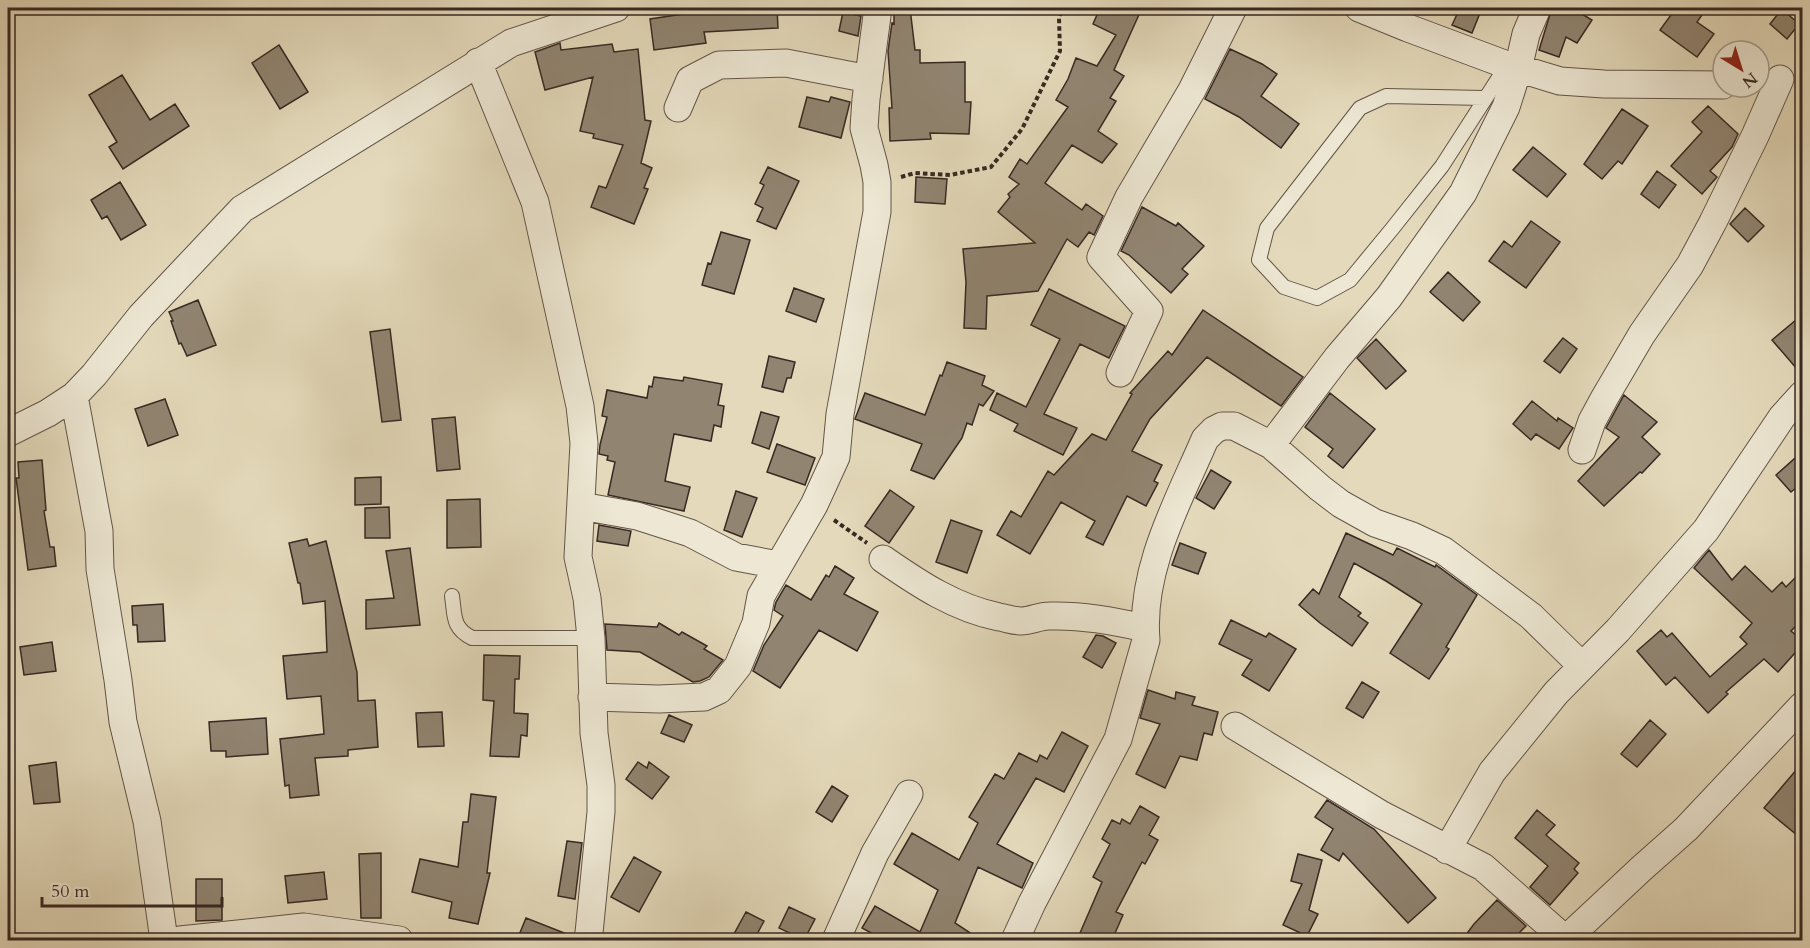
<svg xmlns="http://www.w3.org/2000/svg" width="1810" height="948" font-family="Cardo,serif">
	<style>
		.building { fill: #918572; stroke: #372923; stroke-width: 1.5 }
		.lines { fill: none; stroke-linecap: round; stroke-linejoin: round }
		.service-casing { stroke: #625549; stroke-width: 16 }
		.minor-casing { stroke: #625549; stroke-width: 29 }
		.path { stroke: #372923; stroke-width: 4; stroke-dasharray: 4.5 3; stroke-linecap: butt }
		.service { stroke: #ede7d3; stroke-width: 14 }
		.minor { stroke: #ede7d3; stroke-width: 27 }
	</style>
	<rect width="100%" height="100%" fill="#e4dabb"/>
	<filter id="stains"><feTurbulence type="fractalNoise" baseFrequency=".00333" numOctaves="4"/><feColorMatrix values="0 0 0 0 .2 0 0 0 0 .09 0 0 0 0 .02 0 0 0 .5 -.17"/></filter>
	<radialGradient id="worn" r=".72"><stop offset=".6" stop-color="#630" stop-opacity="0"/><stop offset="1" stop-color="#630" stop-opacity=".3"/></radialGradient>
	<!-- building -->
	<path class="building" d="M682,8H777L778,28L704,32L706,43L654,50L650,19L683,14Z
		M910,8L915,50H920V63L965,62V102H971L969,134L930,133L931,139L890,141L889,108H892L888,51L892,23L894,24V10Z
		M1100,8H1142L1114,70L1124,76L1110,98L1116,101L1098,131L1117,144L1102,163L1072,145L1045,183L1082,210L1086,204L1103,216L1094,235L1089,232L1078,247L1067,239L1038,291L987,296L986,329L964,328L966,282L963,249L1035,243L998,212L1010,197L1008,194L1019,184L1009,177L1020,159L1027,164L1068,107L1056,100L1068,79L1076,58L1097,66L1116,35L1093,24Z
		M1460,8H1482L1472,33L1452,25Z
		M1552,8H1572L1592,20L1577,43L1566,37L1559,57L1539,50Z
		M1676,8H1691L1702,15L1697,22L1714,34L1697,57L1660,30Z
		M1782,9L1799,24L1787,39L1770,24Z
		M843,12L861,16L858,36L839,31Z
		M560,43L561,50L612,44L614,52L638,49L645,120L651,121L641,163L652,168L644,188L648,189L634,224L591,207L599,186L606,188L623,145L593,138L594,134L580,131L593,77L545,90L535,52Z
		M279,45L308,92L280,109L252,63Z
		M1230,49L1262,64L1277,74L1261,96L1299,124L1281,148L1239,117L1205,99Z
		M122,75L150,120L175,104L189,126L123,169L109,147L117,142L89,95Z
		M807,97L829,102L831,97L850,102L841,138L799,127Z
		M1708,106L1738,134L1732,147L1710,171L1717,177L1702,194L1671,166L1702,132L1692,122Z
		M1622,109L1648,126L1622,164L1618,161L1602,179L1584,164Z
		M1533,147L1566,174L1547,197L1513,170Z
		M768,167L799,181L776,229L757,221L763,208L755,204L764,185L760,183Z
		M1657,171L1676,185L1659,208L1641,194Z
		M916,177L947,179L945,204L915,202Z
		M120,182L146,225L121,240L107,216L102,219L91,200Z
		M1142,207L1176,226L1178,223L1204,246L1182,269L1188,274L1171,293L1129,255L1121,251Z
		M1745,208L1764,226L1748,242L1730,224Z
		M1531,221L1560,242L1526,288L1489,261L1504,241L1512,247Z
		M721,232L750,240L734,294L702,285L708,263L711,264Z
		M1448,272L1480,302L1463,321L1430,292Z
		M794,288L824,299L816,322L786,311Z
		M1049,289L1125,326L1109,358L1080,344L1044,414L1077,428L1063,455L1014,431L1018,424L990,410L997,393L1026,407L1060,339L1031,325Z
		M198,300L216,345L187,356L181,343L179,344L171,321H173L169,312Z
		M1203,310L1303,377L1281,406L1207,357L1150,419L1132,451L1162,465L1154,481L1158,483L1146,506L1127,496L1103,545L1086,537L1095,521L1061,502L1030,554L997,535L1011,511L1021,517L1048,471L1054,475L1092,434L1106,440L1132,394L1130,393L1168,351L1172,355Z
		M1803,314V376L1772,340Z
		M390,329L401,420L382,422L370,332Z
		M1563,338L1577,349L1560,373L1544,361Z
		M1376,339L1406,371L1386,389L1357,358Z
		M769,356L795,362L791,378H787L783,392L762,387Z
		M947,362L985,376L982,385L994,391L983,406L979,404L972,425L967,423L962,438L934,479L911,470L922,444L855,419L865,393L925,415L940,375L942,376Z
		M654,377L683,381L684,377L722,384L718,405L724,406L721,427L714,425L711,441L674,434L665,481L690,487L684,511L608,495L615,462L607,460L608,456L599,454L600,445L607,417L602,416L607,390L647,398L649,386L652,387Z
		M1330,393L1375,429L1343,468L1328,456L1333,449L1305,427Z
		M1624,395L1657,422L1642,437L1660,454L1642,473L1640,472L1604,506L1578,481L1619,437L1606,428Z
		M165,399L178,435L148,446L135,409Z
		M1532,401L1557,421L1558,418L1573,428L1559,449L1536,434L1531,440L1513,424Z
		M761,412L779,417L769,449L752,443Z
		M455,417L460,469L437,471L432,419Z
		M777,444L815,458L805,485L767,472Z
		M1803,451V482L1791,492L1776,475Z
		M42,460L46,510L44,511L50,547H54L56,566L28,570L16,478H19L18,462Z
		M1211,470L1231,482L1214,509L1196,498Z
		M381,477V504L355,505V478Z
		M890,490L914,507L889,543L865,526Z
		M736,491L757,498L742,537L724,530Z
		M480,499L481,547L447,548V500Z
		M389,507L390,538H365V508Z
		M951,520L982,531L967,573L936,562Z
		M599,525L631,531L628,546L597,541Z
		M1346,533L1393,555L1397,548L1435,567L1436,565L1477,595L1446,647L1449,649L1429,679L1390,653L1422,604L1386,581L1354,563L1339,597L1361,613L1358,616L1368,623L1352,646L1320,623L1299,605L1313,589L1319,594Z
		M307,539L309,546L326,541L357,672L358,701L375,700L378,747L348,750V756L315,758L319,795L290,798L289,785L285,786L280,739L324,734L321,696L287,699L283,656L327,652L325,601L303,604L300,583H298L289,543Z
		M1180,543L1206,553L1198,574L1172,565Z
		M410,548L420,625L366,629V600L394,598L386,551Z
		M1709,550L1732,580L1745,566L1772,592L1782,582L1786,587L1803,570V619L1791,631L1803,641V644L1778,672L1764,659L1726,692L1728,694L1708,713L1675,677L1666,685L1637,651L1661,630L1667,637L1672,633L1710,677L1747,644L1740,637L1752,623L1694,568Z
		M835,566L854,578L844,594L878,612L857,651L819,630L780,688L753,671L764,645L783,616L774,610L776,602L786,585L811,600L826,575L829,577Z
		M163,604L165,641L138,642L137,625H133L132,606Z
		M1231,620L1266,637L1269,633L1296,649L1269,691L1242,675L1252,660L1219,644Z
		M659,623L679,635L682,632L707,646L704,649L723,660L709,677L700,681L693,682L640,652L607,650L605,624L657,627Z
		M1096,635L1103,636L1116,643L1102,668L1083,657Z
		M52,642L56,671L24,675L20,647Z
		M484,655L520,656L519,679H515L514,713L528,714L527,736L521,735L519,757L490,756L494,701L483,700Z
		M1362,682L1379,692L1363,718L1346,708Z
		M1148,690L1175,699L1176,692L1195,697L1192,705L1218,712L1212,735L1204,733L1197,760L1180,756L1165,788L1136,774L1160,724L1140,718Z
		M442,712L444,746L418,747L416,713Z
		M669,715L692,725L684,742L661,733Z
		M266,718L268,754L226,757V751H211L209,722Z
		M1650,720L1666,734L1637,767L1621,754Z
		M1062,732L1088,746L1064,792L1036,778L997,844L1033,863L1022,888L978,867L955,923L981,940H884L862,928L875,906L920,932L938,890L894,864L912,833L959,860L978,823L969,817L995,774L1004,779L1019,753L1037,762L1040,755L1047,759Z
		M56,762L60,802L34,804L29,766Z
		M638,762L647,768L649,762L669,777L652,799L626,779Z
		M1803,762V840L1764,808Z
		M832,786L848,796L832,822L816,812Z
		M471,794L496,797L487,873H490L478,924L449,918L452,902L412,892L420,859L458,867L463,822H468Z
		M1327,800L1374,829L1436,898L1408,923L1343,853L1339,861L1321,850L1333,829L1315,817Z
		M1140,806L1159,817L1149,835L1158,840L1145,864L1142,862L1116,912L1123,915L1112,940H1077L1102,882L1093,877L1110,844L1102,839L1112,820L1120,824L1122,819L1130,824Z
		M1537,810L1555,825L1546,835L1579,863L1574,869L1578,873L1550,905L1530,887L1548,866L1515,838Z
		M567,841L582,843L575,899L558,896Z
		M381,853V918H361L359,854Z
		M1298,854L1322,860L1309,910L1318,914L1307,936L1283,925L1302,884L1291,881Z
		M634,857L661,872L639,912L611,897Z
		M324,872L327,899L288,903L285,876Z
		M196,879H222V920L196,921Z
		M1497,900L1526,926L1512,940H1462L1474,924Z
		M789,907L815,919L804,940L779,928Z
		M746,912L764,921L754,940H748L734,934Z
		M526,918L572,936V940H517Z"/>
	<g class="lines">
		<defs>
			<path id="service" d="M1484,98L1386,96L1360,108L1267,228L1259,260L1284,287L1317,298L1350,280L1392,229L1442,166L1507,65
				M452,596C455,616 452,628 472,638H591"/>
			<path id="minor" d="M1359,8L1408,28L1507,65L1560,81L1604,84L1723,85
				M478,62L535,202L580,406L584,443L578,557L587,598L591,638L594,733L601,785V812L589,933L587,940
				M678,108L690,80L719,65L786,63L869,79
				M1120,373L1149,311L1101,257L1129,197L1192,90L1233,8
				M74,396L99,531L100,569L118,680L123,722L147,821L164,940
				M8,433L48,413L74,396L94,375L141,316L242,209L511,43L616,8
				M1271,445L1337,358L1389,297L1463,193L1506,107L1518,69L1526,34L1537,8
				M1582,450L1592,421L1605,397L1642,334L1690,265L1713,222L1755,136L1780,79
				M581,506L637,516L690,533L736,557L778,565
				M883,559C919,584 955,608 999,617C1006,618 1014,621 1021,621C1031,621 1039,616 1049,616C1082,615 1113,621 1145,628
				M592,697L659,699L704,697L719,690L738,666L756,623L761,596L814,505L836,457L840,414L877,212V182L874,165L864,128L866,99L878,8
				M1235,726L1382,815L1483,867L1566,940
				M1447,850L1492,772L1556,693L1618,630L1706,530L1782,417L1802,395
				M180,940L304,927L399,940
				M836,940L875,853L909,794
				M1015,940L1032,903L1118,739L1146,640C1140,569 1178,502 1205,439L1214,430L1222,426H1234L1271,445L1320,488L1341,504L1375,523L1412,536L1444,551L1531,616L1582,666
				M1565,940L1642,868L1686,829L1802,706"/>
		</defs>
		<!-- service casing -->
		<use href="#service" class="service-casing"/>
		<!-- minor casing -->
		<use href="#minor" class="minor-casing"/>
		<!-- path -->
		<path class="path" d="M901,177L915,173L950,175L991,167L1022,129L1060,51L1059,18L1062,8
			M834,520L867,543"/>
		<!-- service -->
		<use href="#service" class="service"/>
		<!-- minor -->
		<use href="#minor" class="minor"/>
	</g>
	<!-- margin -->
	<rect width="1810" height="948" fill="none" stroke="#e4dabb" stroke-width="30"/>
	<rect x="9" y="9" width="1792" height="930" fill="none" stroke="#372923" stroke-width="3"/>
	<rect x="15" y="15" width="1780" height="918" fill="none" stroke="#372923" stroke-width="1.5"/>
	<!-- north arrow -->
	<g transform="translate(1741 69) rotate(142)"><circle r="28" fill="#ede7d3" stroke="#a49b8d" stroke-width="1.5"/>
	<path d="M0-4.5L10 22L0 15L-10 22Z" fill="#8f2418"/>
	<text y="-9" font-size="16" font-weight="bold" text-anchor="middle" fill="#372923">N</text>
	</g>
	<!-- scale -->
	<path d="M42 897v9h180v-9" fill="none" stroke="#372923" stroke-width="3"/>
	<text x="51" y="897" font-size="18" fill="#372923" stroke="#ede7d3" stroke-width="4.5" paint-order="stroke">50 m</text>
	<rect width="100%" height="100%" filter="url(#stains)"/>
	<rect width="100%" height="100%" fill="url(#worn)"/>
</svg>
